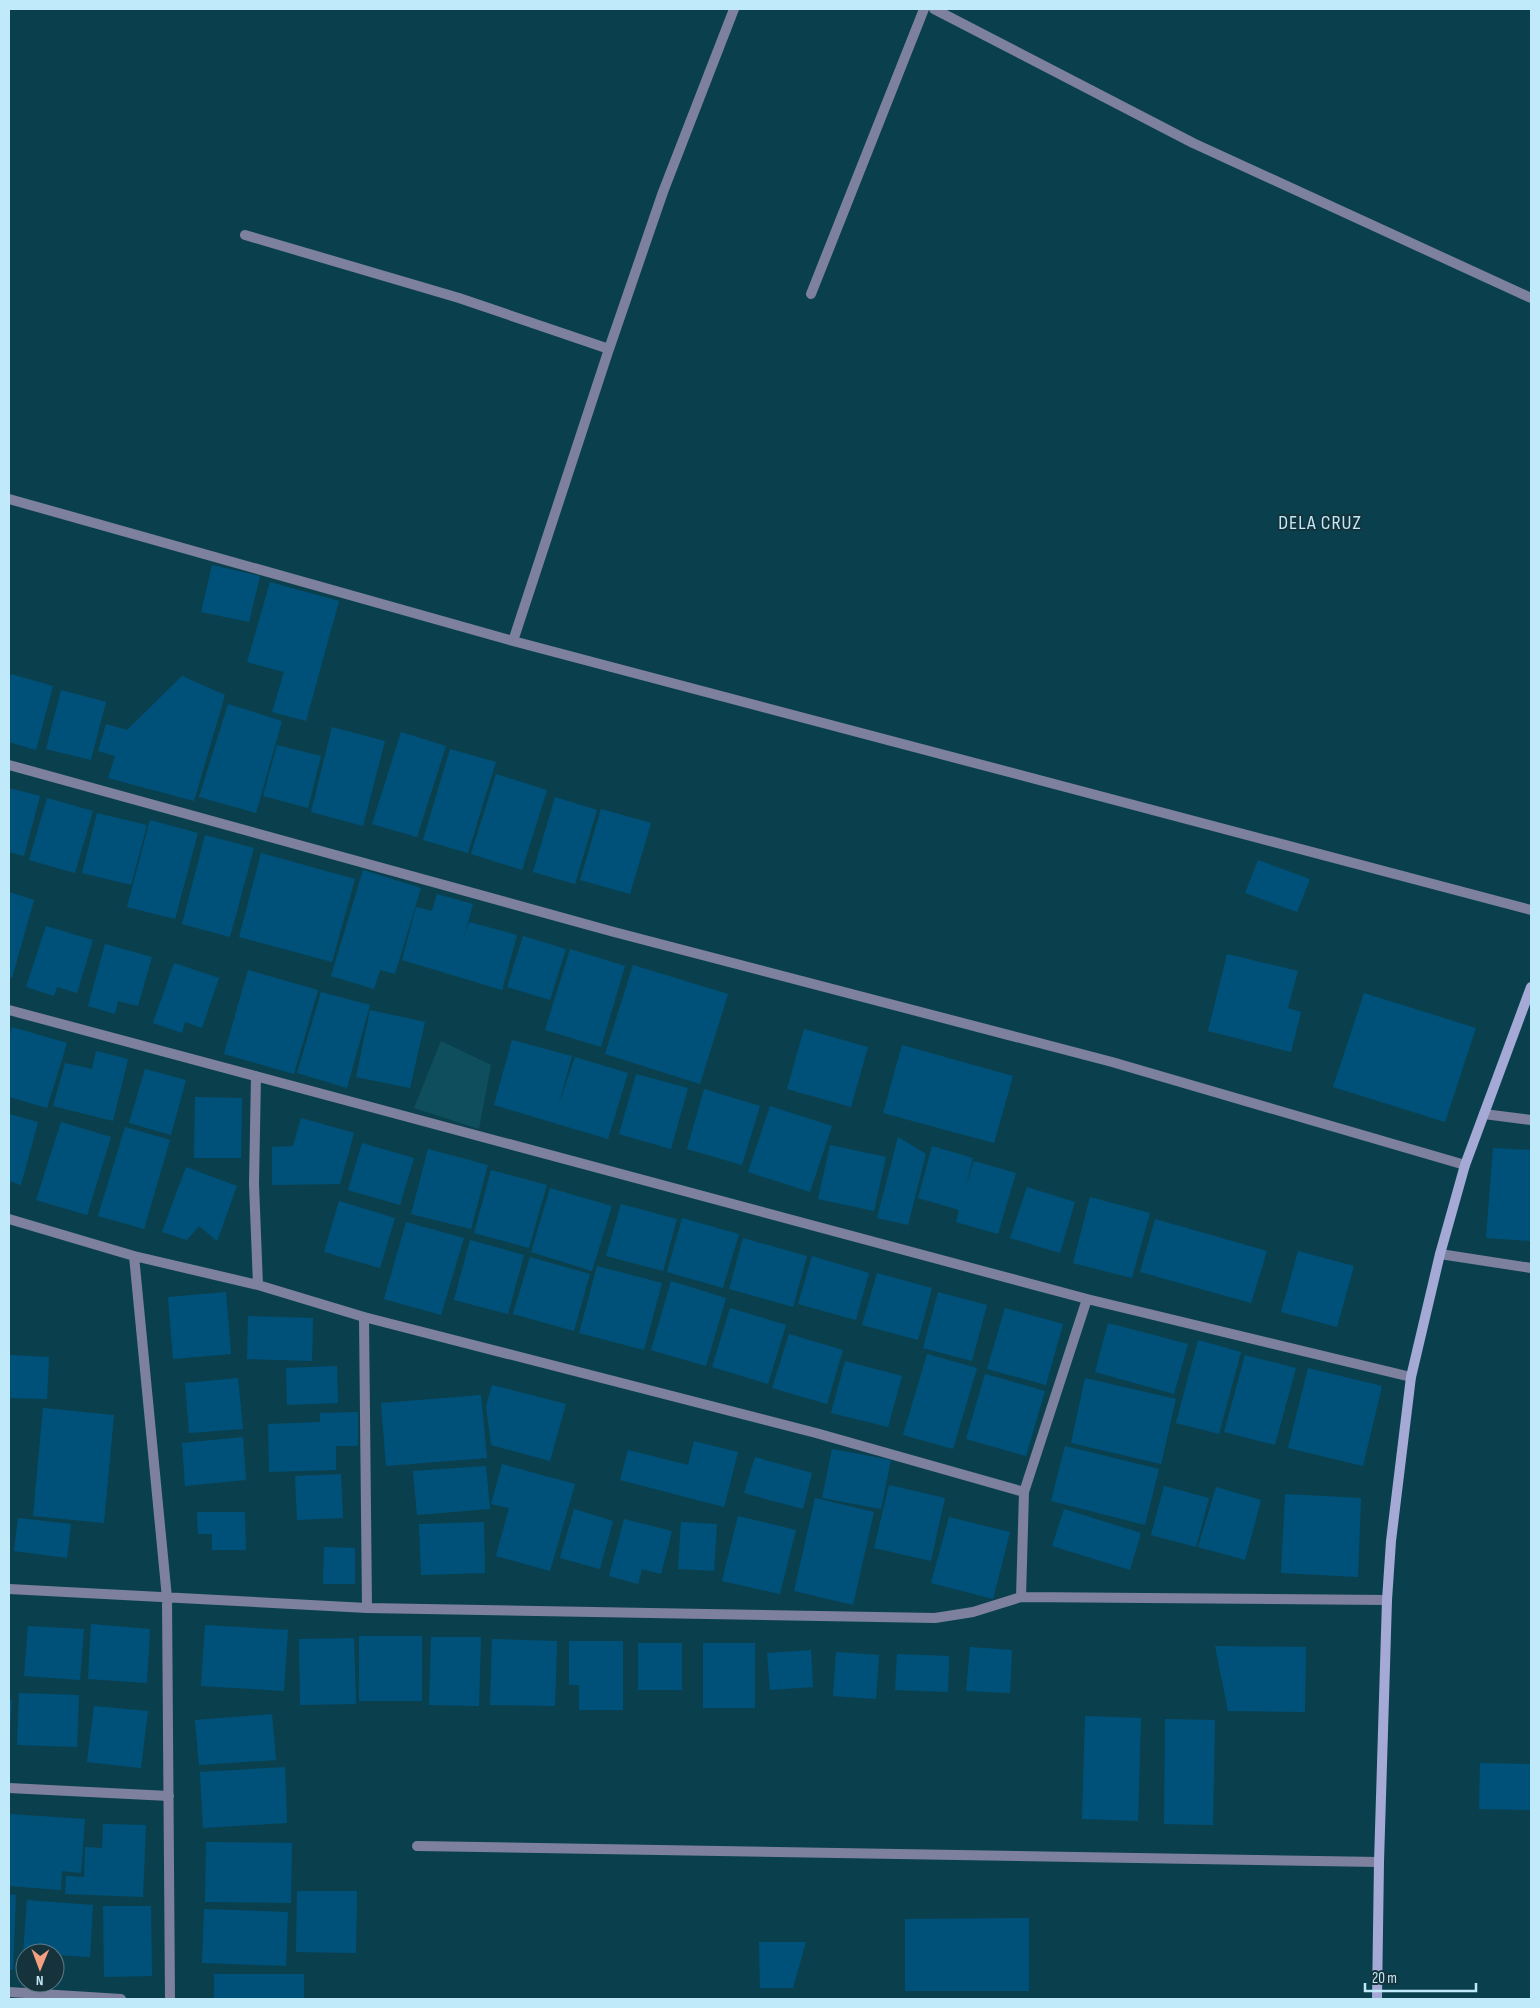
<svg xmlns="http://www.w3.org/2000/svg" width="1540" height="2008" font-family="'Sofia Sans Condensed',sans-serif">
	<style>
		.built { fill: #0f4e5d }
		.building { fill: #00517a }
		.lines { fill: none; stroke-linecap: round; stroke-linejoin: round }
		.street { stroke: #7e819d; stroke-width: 10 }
		.secondary { stroke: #a4a9d6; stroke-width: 10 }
		.labels { text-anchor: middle; stroke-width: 4; stroke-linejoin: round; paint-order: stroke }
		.neighbourhood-label { font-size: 20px; letter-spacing: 1px; fill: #c0eaf9; stroke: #16333c }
	</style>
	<rect width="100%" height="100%" fill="#0a404e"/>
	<!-- built -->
	<path class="built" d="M441,1041L491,1065L479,1129L414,1108Z"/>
	<!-- building -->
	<path class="building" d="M212,565L260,576L249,622L201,612Z
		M270,582L339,601L306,721L272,712L284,672L247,662Z
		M11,674L53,686L36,750L9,742V681Z
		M182,676L225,695L194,801L108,778L115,756L98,751L106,724L127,730Z
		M61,690L106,702L91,760L46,749Z
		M228,704L282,721L256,813L199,797Z
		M332,727L385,741L363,826L311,812Z
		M401,732L446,746L417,837L372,824Z
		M277,745L321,756L308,808L263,796Z
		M450,749L496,762L468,853L423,840Z
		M496,774L547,790L522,870L471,854Z
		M9,788L40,796L24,856L9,852Z
		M555,797L597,810L575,884L533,872Z
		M47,798L93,811L75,873L29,860Z
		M601,809L651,823L630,894L580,880Z
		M97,813L147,825L131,885L82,873Z
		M150,820L198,833L175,919L127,907Z
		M205,835L254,848L230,937L182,924Z
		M261,853L355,879L332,962L239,937Z
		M1258,860L1310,879L1297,912L1245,893Z
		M363,870L421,888L395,974L380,970L374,989L331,976Z
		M9,892L34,900L12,978L9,977Z
		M437,894L473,904L463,940L469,922L517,935L502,990L402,960L416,907L432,911Z
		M46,926L93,940L77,993L57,987L54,996L26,987Z
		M523,936L566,949L550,1000L507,987Z
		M105,944L152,957L138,1006L118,1001L115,1014L88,1006Z
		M570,949L625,966L601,1047L545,1030Z
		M1227,954L1298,971L1288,1008L1301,1012L1291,1052L1208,1031Z
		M174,963L219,978L202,1028L185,1022L182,1033L153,1023Z
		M633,965L728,994L700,1084L605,1054Z
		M248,970L318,990L294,1074L224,1054Z
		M321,992L370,1005L347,1088L297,1073Z
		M1364,993L1476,1028L1445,1122L1333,1087Z
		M370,1010L425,1022L410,1088L356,1077Z
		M12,1027L67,1043L47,1108L9,1097V1037Z
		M804,1029L868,1047L851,1107L787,1089Z
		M512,1040L572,1056L558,1107L575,1057L628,1073L608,1139L494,1105Z
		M902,1045L1013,1076L994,1143L883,1113Z
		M96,1051L128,1059L113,1121L53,1106L65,1063L92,1069Z
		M145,1069L186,1080L171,1135L129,1123Z
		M636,1074L688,1088L671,1149L619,1134Z
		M704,1089L760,1106L742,1165L687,1149Z
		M195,1097L242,1098L241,1158H194Z
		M770,1106L832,1126L810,1192L748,1172Z
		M9,1114L38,1122L21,1185L9,1181Z
		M301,1118L354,1133L340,1184L272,1185V1147L293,1146Z
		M61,1122L111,1137L87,1215L36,1200Z
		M125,1127L170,1140L144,1229L98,1216Z
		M898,1137L926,1154L908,1225L877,1218Z
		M362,1143L414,1158L400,1205L348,1190Z
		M830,1145L886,1157L874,1211L818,1199Z
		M932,1146L973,1158L965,1188L974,1161L1016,1173L998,1234L956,1222L959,1210L918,1198Z
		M1493,1148L1531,1150V1241L1486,1238Z
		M428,1149L488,1165L471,1229L411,1214Z
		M186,1167L237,1186L217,1241L199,1226L187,1240L162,1232Z
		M491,1170L547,1185L529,1248L474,1233Z
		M1027,1187L1075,1202L1060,1253L1010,1238Z
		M550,1188L612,1206L592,1271L531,1252Z
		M1090,1197L1150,1213L1132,1278L1073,1263Z
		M339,1201L395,1218L380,1268L324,1252Z
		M621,1204L677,1219L663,1271L606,1256Z
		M682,1218L739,1234L723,1288L667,1272Z
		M1155,1219L1267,1251L1251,1303L1140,1272Z
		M406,1222L464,1238L441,1315L384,1299Z
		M743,1238L807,1256L793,1307L729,1289Z
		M470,1240L524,1255L508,1314L454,1300Z
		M1298,1251L1354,1266L1337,1327L1281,1312Z
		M812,1256L869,1273L856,1320L798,1304Z
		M530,1257L590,1274L574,1331L513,1314Z
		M597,1266L662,1283L644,1350L579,1333Z
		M877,1273L932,1288L918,1340L862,1325Z
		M671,1281L726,1298L706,1366L651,1350Z
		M226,1292L231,1354L173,1359L168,1297Z
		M938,1292L987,1305L972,1361L923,1348Z
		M730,1308L786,1325L768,1384L712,1367Z
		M1005,1308L1063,1324L1046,1385L987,1369Z
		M248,1316L313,1318L312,1361L247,1359Z
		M1108,1323L1188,1344L1174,1394L1095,1372Z
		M789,1334L843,1350L827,1404L772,1388Z
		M1198,1340L1241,1352L1219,1434L1176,1423Z
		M927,1354L977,1368L953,1449L903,1435Z
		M9,1355L49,1357L47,1399L9,1398Z
		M1245,1355L1296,1368L1275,1445L1224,1432Z
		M845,1361L902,1376L888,1427L831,1413Z
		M337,1366L338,1403L287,1405L286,1368Z
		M1308,1368L1382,1386L1363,1466L1288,1448Z
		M985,1374L1045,1391L1026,1456L966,1439Z
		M238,1378L243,1429L189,1433L185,1383Z
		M1085,1378L1176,1399L1161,1464L1071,1443Z
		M492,1385L566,1404L550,1461L491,1445L486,1406Z
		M481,1395L487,1458L386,1466L381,1403Z
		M43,1408L114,1415L104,1523L33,1516Z
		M358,1412V1446H336V1470L269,1472L268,1424L320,1422V1413Z
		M243,1437L246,1480L185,1486L182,1443Z
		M694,1441L738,1452L724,1507L620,1480L628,1450L688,1465Z
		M1065,1446L1159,1469L1145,1525L1051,1501Z
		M832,1449L891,1460L881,1509L822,1498Z
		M755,1457L812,1473L803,1509L744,1493Z
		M502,1464L575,1484L550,1571L496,1556L509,1508L491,1504Z
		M486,1466L490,1509L417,1515L413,1471Z
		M341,1474L343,1518L297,1520L295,1476Z
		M889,1485L945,1498L931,1561L874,1548Z
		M1164,1486L1209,1498L1196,1547L1151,1535Z
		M1216,1487L1261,1500L1245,1560L1198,1547Z
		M1285,1494L1361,1498L1358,1577L1281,1573Z
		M815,1498L874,1512L853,1605L794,1591Z
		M574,1509L613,1521L600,1569L560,1558Z
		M1064,1509L1141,1533L1130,1570L1052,1546Z
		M197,1512H245L246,1550H212V1534H198Z
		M738,1516L796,1530L780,1594L722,1581Z
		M949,1517L1010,1532L993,1599L931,1583Z
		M18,1518L71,1524L67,1558L14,1551Z
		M624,1519L672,1531L661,1574L642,1569L638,1584L609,1576Z
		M484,1522L485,1573L421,1575L419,1524Z
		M681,1522L717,1524L714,1571L678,1569Z
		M324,1547L355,1548V1584H323Z
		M91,1624L150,1629L147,1683L88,1679Z
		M205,1625L288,1630L284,1691L201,1686Z
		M28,1626L84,1629L80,1680L24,1676Z
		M359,1636H422V1701H359Z
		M431,1637H481L479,1706L429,1705Z
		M354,1638L356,1704L300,1705L299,1639Z
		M492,1639L557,1641L555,1706L490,1705Z
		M569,1641H623V1710H579V1685H569Z
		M638,1643H682V1690H638Z
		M703,1643H755V1708H703Z
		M1215,1646L1306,1647L1305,1712L1228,1711Z
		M970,1647L1012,1650L1010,1693L966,1691Z
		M811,1650L813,1687L770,1690L767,1653Z
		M836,1652L879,1655L876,1699L833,1696Z
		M897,1654L949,1656L948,1692L895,1690Z
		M19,1693L79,1695L77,1747L17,1745Z
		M9,1700H12L10,1733H9Z
		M94,1706L148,1711L141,1768L87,1762Z
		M272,1714L276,1760L199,1765L195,1720Z
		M1085,1716L1141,1718L1138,1821L1082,1819Z
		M1165,1719L1215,1720L1213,1825L1164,1824Z
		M1480,1763L1531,1764V1810L1479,1809Z
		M285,1767L287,1823L203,1828L200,1772Z
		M9,1814L85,1819L81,1873L62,1871L61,1890L9,1886Z
		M103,1824L146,1825L143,1897L65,1894L66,1876L84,1877L85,1847L102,1848Z
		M206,1842L292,1843L291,1903L205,1902Z
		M297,1891H357L356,1953L296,1952Z
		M9,1894L16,1895L13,1970H9Z
		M27,1900L93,1905L90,1957L55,1955V1953H25V1967H22Z
		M103,1906H151L152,1976L104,1977Z
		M204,1909L288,1912L286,1966L202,1963Z
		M1029,1918V1991H905V1919Z
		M759,1942H806L793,1988H760Z
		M214,1974H304V1999H214Z"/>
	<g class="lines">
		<!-- street -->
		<path class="street" d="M934,9L1193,143L1531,298
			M245,235L459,298L609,349L663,192L734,9
			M811,294L924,9
			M9,499L513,641L1531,910
			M513,641L609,349
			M9,765L614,932L1112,1062L1465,1165
			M9,1010L1087,1299L1411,1377
			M256,1076L254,1184L258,1285
			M1484,1114L1531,1120
			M9,1219L134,1256L258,1285L364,1317L816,1433L1024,1492
			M1440,1254L1531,1268
			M134,1256L167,1598L170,1999
			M364,1317L367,1608
			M9,1589L367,1608L935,1618L973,1612L1021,1597L1387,1600
			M1021,1597L1024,1492L1087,1299
			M9,1788L169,1796
			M417,1846L1379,1862
			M9,1992L121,1999"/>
		<!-- secondary -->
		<path class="secondary" d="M1377,1999L1379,1862L1387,1600L1391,1541L1411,1377L1440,1254L1465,1165L1531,987"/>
	</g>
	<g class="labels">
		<!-- neighbourhood labels -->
		<g class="neighbourhood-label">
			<text x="1320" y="529">DELA CRUZ</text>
		</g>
	</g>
	<!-- border -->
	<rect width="1540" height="2008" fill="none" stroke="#c0eaf9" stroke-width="20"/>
	<!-- north arrow -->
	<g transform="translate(40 1968) rotate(181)"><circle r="24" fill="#16333c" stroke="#5a7c88"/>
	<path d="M0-4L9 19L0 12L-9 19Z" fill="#f3a082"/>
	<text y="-8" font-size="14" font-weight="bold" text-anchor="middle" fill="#c0eaf9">N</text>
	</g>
	<!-- scale -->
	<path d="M1365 1983v8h111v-8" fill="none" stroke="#c0eaf9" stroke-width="2.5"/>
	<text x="1372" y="1983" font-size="15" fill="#c0eaf9" stroke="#16333c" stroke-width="4" paint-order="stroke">20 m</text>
</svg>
